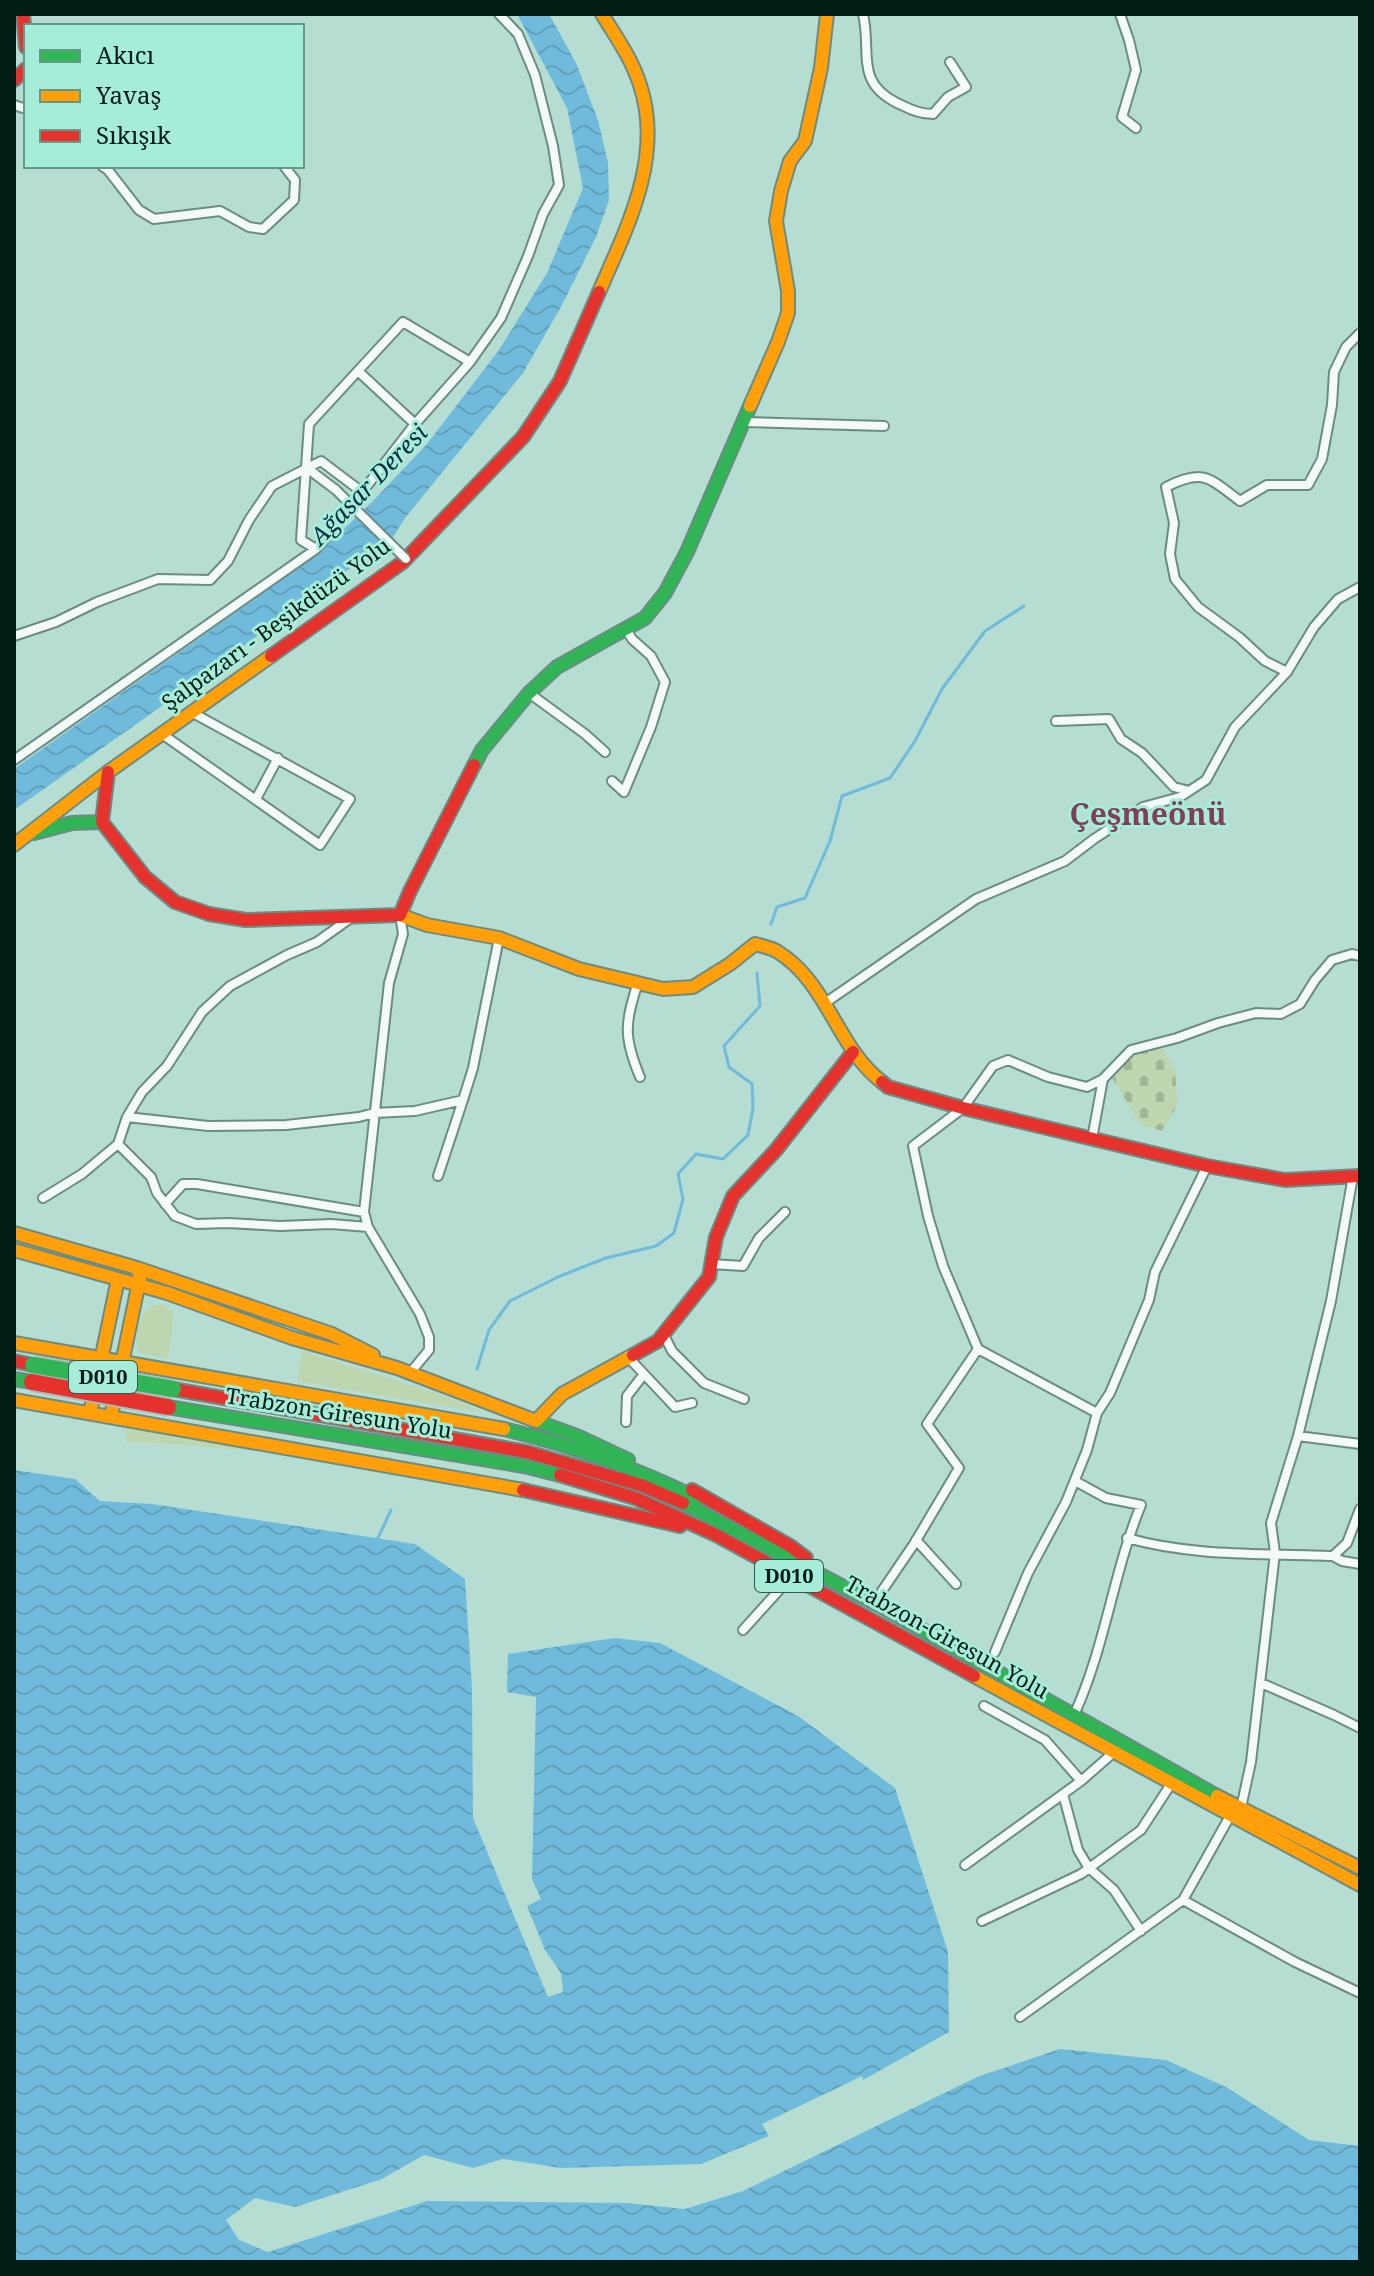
<svg xmlns="http://www.w3.org/2000/svg" width="1374" height="2276" font-family="'Noto Serif',serif">
	<style>
		.grass { fill: #bed6af }
		.cemetery { fill: url(#cemetery-stones) }
		.water { fill: url(#water-waves) }
		.lines { fill: none; stroke-linecap: round; stroke-linejoin: round }
		.stream { stroke: #70bbdb; stroke-width: 3 }
		.street-casing { stroke: #6b8c84; stroke-width: 12 }
		.fast-casing { stroke: #6b8c84; stroke-width: 16 }
		.slow-casing { stroke: #6b8c84; stroke-width: 16 }
		.jam-casing { stroke: #6b8c84; stroke-width: 16 }
		.street { stroke: #f4faf8; stroke-width: 8 }
		.fast { stroke: #30b455; stroke-width: 12 }
		.slow { stroke: #ff9f0a; stroke-width: 12 }
		.jam { stroke: #e5322d; stroke-width: 12 }
		.street-bridge-casing { stroke: #6b8c84; stroke-width: 12; stroke-linecap: butt }
		.fast-bridge-casing { stroke: #a9bdb8; stroke-width: 20; stroke-linecap: butt }
		.jam-bridge-casing { stroke: #a9bdb8; stroke-width: 20; stroke-linecap: butt }
		.street-bridge { stroke: #f4faf8; stroke-width: 8 }
		.fast-bridge { stroke: #30b455; stroke-width: 16 }
		.jam-bridge { stroke: #e5322d; stroke-width: 16 }
		.labels { text-anchor: middle; stroke-width: 6; stroke-linejoin: round; paint-order: stroke }
		.shield { fill: #a5edd9; stroke: #325b50; stroke-width: 2 }
		.shield-label { font-size: 20px; font-weight: bold; fill: #001c15 }
		.street-label { font-size: 22px; fill: #001c15; stroke: #a5edd9 }
		.water-label { font-size: 24px; font-style: italic; fill: #032d41; stroke: #a5edd9 }
		.district-label { font-size: 30px; font-weight: bold; fill: #823d5a; stroke: #a5edd9 }
	</style>
	<defs>
		<pattern id="cemetery-stones" width="16" height="16" patternUnits="userSpaceOnUse" patternTransform="scale(2)"><rect width="16" height="16" fill="#bed6af"/><path d="M2 7V4a2 2 0 0 1 4 0v3zM10 15v-3a2 2 0 0 1 4 0v3z" fill="#a2b796"/></pattern>
		<pattern id="water-waves" width="16" height="10" patternUnits="userSpaceOnUse" patternTransform="scale(2)"><rect width="16" height="10" fill="#70bbdb"/><path d="M0 5q4-4 8 0t8 0" fill="none" stroke="#5fa0bb"/></pattern>
	</defs>
	<rect width="100%" height="100%" fill="#b5ddd2"/>
	<!-- grass -->
	<path class="grass" d="M163,1304L174,1314L168,1358L139,1353C134,1340 137,1315 150,1307C153,1305 159,1305 163,1304Z
		M302,1351L439,1394L486,1413L297,1381Z
		M127,1426L264,1452L176,1444L126,1442Z"/>
	<!-- cemetery -->
	<path class="cemetery" d="M1163,1048L1175,1071L1178,1104L1162,1131L1140,1124L1112,1078L1134,1055Z"/>
	<!-- water -->
	<path class="water" d="M517,14H549L576,63L598,120L608,163L609,200L596,237L562,305L523,373L405,518L393,537L152,713L14,810V769L316,556L373,501L427,444L499,350L547,273L583,188L567,108Z
		M14,1470L75,1479L100,1501L152,1504L415,1544L465,1579L472,1689L473,1818L548,1997L563,1992L561,1973L545,1950L527,1906L541,1899L532,1879L536,1697L507,1692L508,1654L614,1638L660,1643L798,1716L895,1788L948,1952L949,2032L863,2080L862,2076L762,2124L769,2136L701,2164L561,2168L503,2159L473,2168L424,2155L382,2179L295,2207L255,2198L226,2220L239,2240L268,2252L427,2201L627,2203L685,2209L743,2191L977,2077L1060,2049L1166,2060L1226,2087L1309,2140L1360,2146V2262H14Z"/>
	<g class="lines">
		<!-- stream -->
		<path class="stream" d="M771,924L777,907L805,898L830,841L842,796L890,778L915,741L942,689L985,631L1024,606
			M477,1369L489,1330L510,1301L560,1276L606,1258L656,1246L674,1233L683,1199L678,1174L696,1154L723,1159L748,1135L753,1108L752,1084L729,1067L724,1046L760,1006L757,973
			M378,1538L391,1510"/>
		<defs>
			<path id="street" d="M863,14C872,52 854,81 897,103C910,109 919,114 933,114L948,97L966,87L950,62
				M1120,14L1129,40L1136,70L1122,117L1136,128
				M14,105L26,109
				M102,166L108,170L139,210L154,219L220,211L249,227L263,229L294,200L295,180L284,166
				M358,371L415,424
				M744,422L884,426
				M307,468L336,490
				M316,549L301,540L309,424L403,322L470,362
				M14,636L56,622L97,602L158,579L210,580L228,561L249,520L272,486L321,461L362,492
				M1287,672L1265,661L1239,637L1198,607L1175,579L1170,554L1174,523L1166,487C1204,468 1209,478 1240,501L1267,485H1308L1322,459L1332,405L1334,372L1346,347L1360,333
				M529,693L585,734L605,752
				M1056,721L1109,719L1121,739L1142,753L1174,787L1189,791
				M162,734L320,845L350,799L193,713
				M14,760L316,549L335,527L415,424L470,362L501,318L528,256L543,214L559,185L553,146L535,75L518,34L499,14
				M612,781L624,792L651,727L665,682L651,656L632,639L626,629
				M256,799L278,758
				M400,915L403,934L389,983L364,1212L368,1227L420,1314L429,1337V1350L410,1373
				M638,982C625,1024 623,1036 640,1077
				M825,1003L976,899L1065,861L1094,839L1143,807L1180,797L1206,780L1235,727L1287,672L1314,627L1338,599L1360,587
				M127,1117L208,1126L286,1125L359,1117L374,1113L415,1111L463,1100L473,1068L499,938
				M1092,1139L1103,1079L1131,1050L1177,1038L1218,1023L1256,1013L1281,1014L1300,1004L1315,980L1332,960L1352,954L1360,956
				M118,1144L151,1177L157,1193L175,1216L196,1224L228,1223L280,1226L331,1224L368,1227
				M438,1176L463,1100
				M43,1198L82,1174L118,1144L127,1117L142,1092L167,1066L202,1012L230,986L287,955L317,942L352,917
				M165,1204L183,1184H197L364,1212
				M711,1264L743,1266L759,1238L785,1212
				M663,1333L672,1351L704,1383L744,1399
				M627,1356L675,1407L692,1403
				M1097,1413L978,1349L943,1266L928,1216L913,1146L963,1108L993,1066L1008,1060L1048,1077L1087,1087L1103,1079
				M626,1422L627,1396L644,1374
				M1298,1436L1360,1444
				M1127,1538C1194,1557 1264,1553 1333,1556L1347,1543L1360,1509
				M916,1540L956,1584
				M1333,1556L1342,1561L1360,1564
				M882,1607V1591L914,1544L959,1468L927,1424L978,1349
				M743,1630L791,1577
				M995,1652L1028,1573L1066,1502L1087,1450L1097,1413L1110,1393L1149,1300L1155,1272L1207,1166
				M1261,1683L1334,1715L1360,1728
				M1074,1715C1105,1648 1113,1573 1141,1505L1106,1498L1075,1481
				M1081,1781L1113,1753
				M1063,1794L1078,1850L1089,1868L1114,1890L1141,1931
				M1241,1808L1251,1762L1275,1553L1271,1523L1298,1436L1331,1301L1353,1176
				M965,1865L1081,1781L1045,1740L984,1706
				M1183,1900L1295,1962L1360,1993
				M982,1921L1081,1874L1141,1830L1171,1784
				M1020,2017L1183,1900L1230,1816"/>
			<path id="fast" d="M474,765L482,750L529,693L557,667L645,618L665,593L687,552L750,406
				M34,833L72,823L102,822
				M14,1379L32,1382
				M168,1407L524,1466L560,1475
				M536,1421L579,1437L628,1460
				M504,1429C571,1445 636,1468 698,1499
				M683,1503L882,1607L1217,1796"/>
			<path id="slow" d="M599,292C627,227 664,157 640,85C632,59 616,37 602,14
				M750,406L778,342L788,313V291L776,221L781,191L790,161L805,141L821,68L827,14
				M14,845L108,772L271,656
				M400,915L427,925L499,938L579,969L663,989L693,987L730,964L755,944C762,946 772,948 778,952C828,983 837,1048 882,1082
				M14,1233L137,1268L140,1277L111,1416
				M14,1250L118,1279L90,1413
				M137,1268L332,1334L373,1355
				M118,1279L167,1293L292,1338L397,1368L536,1421L562,1394L633,1355
				M14,1343L504,1429
				M14,1400L523,1490
				M974,1676L1360,1885
				M1217,1796L1360,1868"/>
			<path id="jam" d="M23,14L26,47
				M14,80L26,69
				M271,656L403,562L523,437L560,381L599,292
				M108,772L102,822L145,877L175,902L209,914L246,920L400,915L410,891L474,765
				M882,1082L888,1087L963,1108L1207,1166L1285,1180L1360,1176
				M633,1355L658,1341L709,1277L716,1237L733,1196L776,1150L853,1052
				M14,1361L33,1365
				M173,1389L527,1452L641,1485L683,1503
				M560,1475L635,1498L716,1535L974,1676
				M523,1490L680,1526
				M692,1490L790,1546L806,1558"/>
		</defs>
		<!-- street casing -->
		<use href="#street" class="street-casing"/>
		<!-- fast casing -->
		<use href="#fast" class="fast-casing"/>
		<!-- slow casing -->
		<use href="#slow" class="slow-casing"/>
		<!-- jam casing -->
		<use href="#jam" class="jam-casing"/>
		<!-- street -->
		<use href="#street" class="street"/>
		<!-- fast -->
		<use href="#fast" class="fast"/>
		<!-- slow -->
		<use href="#slow" class="slow"/>
		<!-- jam -->
		<use href="#jam" class="jam"/>
		<defs>
			<path id="street-bridge" d="M336,490L406,559"/>
			<path id="fast-bridge" d="M33,1365L173,1389"/>
			<path id="jam-bridge" d="M32,1382L168,1407"/>
		</defs>
		<!-- street-bridge casing -->
		<use href="#street-bridge" class="street-bridge-casing"/>
		<!-- fast-bridge casing -->
		<use href="#fast-bridge" class="fast-bridge-casing"/>
		<!-- jam-bridge casing -->
		<use href="#jam-bridge" class="jam-bridge-casing"/>
		<!-- street-bridge -->
		<use href="#street-bridge" class="street-bridge"/>
		<!-- fast-bridge -->
		<use href="#fast-bridge" class="fast-bridge"/>
		<!-- jam-bridge -->
		<use href="#jam-bridge" class="jam-bridge"/>
	</g>
	<g class="labels">
		<!-- shield labels -->
		<g class="shield">
			<rect x="69" y="1361" width="68" height="32" rx="6"/>
			<rect x="755" y="1560" width="68" height="32" rx="6"/>
		</g>
		<g class="shield-label">
			<text x="103" y="1384">D010</text>
			<text x="789" y="1583">D010</text>
		</g>
		<!-- street labels -->
		<g class="street-label">
			<text transform="translate(276 624) rotate(-36)" y="8">Şalpazarı - Beşikdüzü Yolu</text>
			<text transform="translate(339 1413) rotate(9)" y="8">Trabzon-Giresun Yolu</text>
			<text transform="translate(947 1637) rotate(29)" y="8">Trabzon-Giresun Yolu</text>
		</g>
		<!-- water labels -->
		<g class="water-label">
			<text transform="translate(369 485) rotate(-46)" y="8">Ağasar Deresi</text>
		</g>
		<!-- district labels -->
		<g class="district-label">
			<text x="1148" y="825">Çeşmeönü</text>
		</g>
	</g>
	<!-- border -->
	<rect width="1374" height="2276" fill="none" stroke="#001c15" stroke-width="32"/>
	<!-- legend -->
	<rect x="24" y="24" width="280" height="144" fill="#a5edd9" stroke="#63998b" stroke-width="2"/>
	<rect x="40" y="50" width="40" height="12" fill="#30b455" stroke="#63998b" stroke-width="2"/>
	<text x="96" y="64" font-size="24" fill="#001c15">Akıcı</text>
	<rect x="40" y="90" width="40" height="12" fill="#ff9f0a" stroke="#63998b" stroke-width="2"/>
	<text x="96" y="104" font-size="24" fill="#001c15">Yavaş</text>
	<rect x="40" y="130" width="40" height="12" fill="#e5322d" stroke="#63998b" stroke-width="2"/>
	<text x="96" y="144" font-size="24" fill="#001c15">Sıkışık</text>
</svg>
